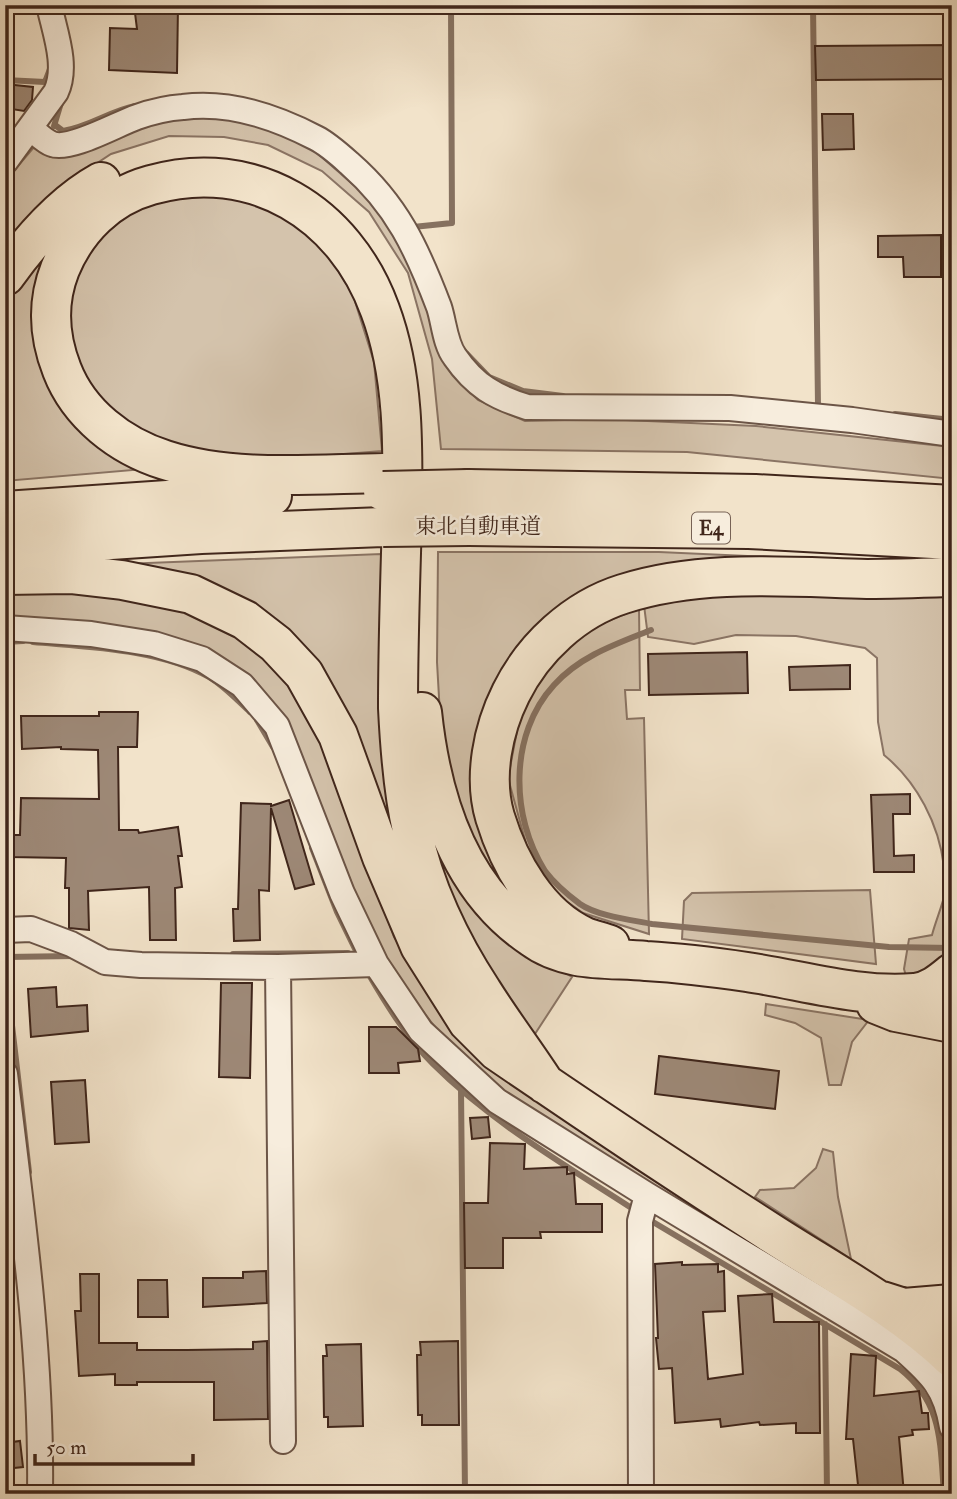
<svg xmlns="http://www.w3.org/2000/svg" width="957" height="1499" font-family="'IM FELL Double Pica','Noto Serif JP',serif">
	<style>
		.green { fill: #d4c3ac; stroke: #8a7464; stroke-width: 2 }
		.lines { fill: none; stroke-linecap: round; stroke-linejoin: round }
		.stream { stroke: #867160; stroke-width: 6 }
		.building { fill: #9d8876; stroke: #40261b; stroke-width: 2 }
		.street-casing { stroke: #6c5547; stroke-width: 28 }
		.highway-casing { stroke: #40261b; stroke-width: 42 }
		.street { stroke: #f7eddd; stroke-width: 24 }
		.highway { stroke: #f2e3ca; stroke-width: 38 }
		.highway-bridge-casing { stroke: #40261b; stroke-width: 42; stroke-linecap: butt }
		.highway-bridge { stroke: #f2e3ca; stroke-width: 38 }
		.labels { text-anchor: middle; stroke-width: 5; stroke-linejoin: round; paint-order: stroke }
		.shield { fill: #f7eddd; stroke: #776255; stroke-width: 2 }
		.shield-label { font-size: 19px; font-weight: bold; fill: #40261b }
		.street-label { font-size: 21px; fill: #40261b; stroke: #f7eddd }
	</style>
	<rect width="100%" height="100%" fill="#f2e3ca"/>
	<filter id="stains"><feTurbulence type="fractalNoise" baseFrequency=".00286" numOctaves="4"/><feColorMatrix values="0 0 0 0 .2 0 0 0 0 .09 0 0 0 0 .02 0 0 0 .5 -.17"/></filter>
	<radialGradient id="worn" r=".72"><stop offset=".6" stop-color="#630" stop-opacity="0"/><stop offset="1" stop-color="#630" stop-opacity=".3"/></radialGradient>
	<!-- green -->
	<path class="green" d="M178,114L254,119L309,146L380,208L429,301L440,355L451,373L478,400L525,421L604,419L756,426L952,447V479L687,452L441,449L432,359L408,273L369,212L322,171L268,145L224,137L169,136L111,154L52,193L5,254V195L12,173L34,147L50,157L76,153Z
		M193,192L243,197L283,215L321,242L353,295L374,362L382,451L283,459L219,456L167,445L126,424L98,402L68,339L69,295L79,260L102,236L140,206Z
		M56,228L34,322L145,469L5,481V300L9,291Z
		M438,552H659L863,561L603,588L487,723L541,922L495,885L461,825L442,750L437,662Z
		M381,554V735L421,902L323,674L97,565Z
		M5,586H62L185,610L225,627L264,654L305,707L333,766L394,937L428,991L482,1056L621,1159L836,1298L533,1115L456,1054L400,982L371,932L287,721L252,677L194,644L5,619Z
		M728,594L952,595V946L947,959L908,983L904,969L909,939L932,935C936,920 943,904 946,889C947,882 945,874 944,867C939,824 917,782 884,755L878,722L877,658L865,648L796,636L736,635L694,644L648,637L644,605Z
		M639,608L640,690H625L627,719L644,718L649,934L583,913L549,889L530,858L508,778L522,705L552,661L592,628Z
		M432,843L524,948L572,977L533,1037L454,922Z
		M870,890L876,964L682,939L684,901L692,893Z
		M766,1004L869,1020L852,1042L841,1085H829L821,1038L795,1023L765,1015Z
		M823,1149L833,1152L838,1197L851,1259L755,1197L760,1190L794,1188L816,1168Z"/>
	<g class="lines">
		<!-- stream -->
		<path class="stream" d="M813,5L818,405
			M5,80L45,82L50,69
			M55,125L63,131C89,127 110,111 135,106
			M54,126L61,103
			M413,227L452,223L451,5
			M467,354L489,377L523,391L563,396
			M895,414L952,420
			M651,630C616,644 580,656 554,685C509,734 510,816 545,871C554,883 568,895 580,904C597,916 632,920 652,924L889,947L952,948
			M5,642L23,641
			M33,642C88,647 161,649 209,677C224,686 237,700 250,712
			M5,714V732
			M257,720L273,747
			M312,848L337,912L359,957
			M233,954L348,953
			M5,957L75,956
			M5,965L29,1172
			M368,973C386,1004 407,1038 433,1064C492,1123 567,1166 636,1211
			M461,1089L465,1494
			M648,1219L900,1369C943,1403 940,1443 944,1494
			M825,1324L827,1494"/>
	</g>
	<!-- building -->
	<path class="building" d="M134,5H178L177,73L109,70L110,28L137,29Z
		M952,45V79L816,80L815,46Z
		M5,84L33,87L32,100L24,111L5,108Z
		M822,114H853L854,149L823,150Z
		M941,235V277H904L903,257H878V236Z
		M747,652L748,693L649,695L648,654Z
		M850,665V689L790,690L789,667Z
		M99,712H138L137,747H118L119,830H138L139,833L178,827L182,856H178L182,887L175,888L176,940H150L149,887L88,891L89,930L69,928V888H65L66,858L10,857L11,835H20L21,798L99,799L98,750L61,749V747L22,749L21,716H99Z
		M910,794V814H893L894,856L914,855V872H874L871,795Z
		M289,800L314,884L295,889L271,808L269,891L259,890L260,940L234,941L233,909H238L241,803L271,804V806Z
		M221,983H252L250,1078L219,1077Z
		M56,987L57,1007L87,1005L88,1031L31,1037L28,989Z
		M369,1027H396L418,1049L420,1061L398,1063L399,1073H369Z
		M659,1056L779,1071L775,1109L655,1094Z
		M85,1080L89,1142L55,1144L51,1082Z
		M488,1117L490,1137L472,1139L470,1118Z
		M490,1143L525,1144L524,1169L567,1167V1174L574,1173L576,1204H602V1232H540L541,1238H503V1268H465L464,1203H488Z
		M682,1262V1265L718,1264V1272L724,1271L725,1311L703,1312L708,1379L743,1374L738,1296L772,1294L774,1322H819L820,1433H796V1423L760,1425L759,1422L721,1427L720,1419L675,1423L672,1368L659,1369L656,1338H658L655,1264Z
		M266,1271L267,1303L203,1307V1278H243V1272Z
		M80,1274H99V1343H137V1350H187L253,1349V1342L267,1341L268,1419L214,1420V1382H137V1385H115V1374L79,1376L75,1311H81Z
		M138,1280H167L168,1317H138Z
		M458,1341L459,1425H422V1415H418L417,1355H421L420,1342Z
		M361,1344L363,1426L328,1427V1417H324L323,1356H327L326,1345Z
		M851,1354L876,1356L874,1396L919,1391L922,1413H928L929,1429L912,1430L913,1435L899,1437L904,1494H859L853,1439H846Z
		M20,1441L23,1467L5,1469V1443Z"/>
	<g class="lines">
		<defs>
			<path id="street" d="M30,128C37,133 44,141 52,144C70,151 117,124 137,117C151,112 168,108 183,107C229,101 276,117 316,138C328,144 340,155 350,164C397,205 417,249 439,307C444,322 445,344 455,357C475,386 495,397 527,407L730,408L852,420L952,434
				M5,162L56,92C68,66 55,33 49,5
				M5,628L91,634L154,644L202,659L242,685L277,726L342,893L376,964L421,1031L497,1101L647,1195L904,1350C931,1374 946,1388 952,1427
				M5,930L31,929L71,944L105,962L141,965L278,967L376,964
				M278,967L283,1441
				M5,1074C22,1213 42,1353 40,1494
				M641,1494L640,1221L647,1195"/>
			<path id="highway" d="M5,276C30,241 63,203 101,182
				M383,473C312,474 233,482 165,460C120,446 79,414 62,370C49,337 47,302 60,269C77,228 108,197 151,185C253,156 345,213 380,310C405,377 403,451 402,521C400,584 398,646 398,708C400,749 403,791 412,830C423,886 451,944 482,991C502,1023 525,1053 545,1084
				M468,489L755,494L952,505
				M5,511L197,498L272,496
				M469,526L749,529L952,540
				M5,547L201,534L383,527
				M5,575L70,574L122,580L191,594L245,620L276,644L304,674L338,735L382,857L420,946L468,1022L497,1051C586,1112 676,1172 768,1231C828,1270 900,1308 952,1358
				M422,712C431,797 458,888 533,938C545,947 562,953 577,956C599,960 624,959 646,961C680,963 713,967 747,972C802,980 858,998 915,993C930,991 940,983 952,973
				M610,945C602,942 593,940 585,937C538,916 509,863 495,817C483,777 493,729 511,693C533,648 575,609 623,594C701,569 787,577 867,579C895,579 923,578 952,577
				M876,1004L896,1012L952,1023
				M882,1301L904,1308L952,1304"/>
		</defs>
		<!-- street casing -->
		<use href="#street" class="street-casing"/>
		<!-- highway casing -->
		<use href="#highway" class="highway-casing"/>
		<!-- street -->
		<use href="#street" class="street"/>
		<!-- highway -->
		<use href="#highway" class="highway"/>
		<defs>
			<path id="highway-bridge" d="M383,491L468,489
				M383,527L469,526"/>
		</defs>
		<!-- highway-bridge casing -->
		<use href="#highway-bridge" class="highway-bridge-casing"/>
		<!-- highway-bridge -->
		<use href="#highway-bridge" class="highway-bridge"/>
	</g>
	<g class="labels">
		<!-- shield labels -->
		<rect class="shield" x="692" y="512.5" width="38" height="31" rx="5"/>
		<g class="shield-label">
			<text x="711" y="535">E4</text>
		</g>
		<!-- street labels -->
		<g class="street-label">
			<text x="478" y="533">東北自動車道</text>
		</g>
	</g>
	<!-- margin -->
	<rect width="957" height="1499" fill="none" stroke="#f2e3ca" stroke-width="28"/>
	<rect x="7" y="7" width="943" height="1485" fill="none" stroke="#40261b" stroke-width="3.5"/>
	<rect x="14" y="14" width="929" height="1471" fill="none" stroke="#40261b" stroke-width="2"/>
	<!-- scale -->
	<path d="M35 1454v10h158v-10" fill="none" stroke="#40261b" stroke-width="3.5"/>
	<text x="46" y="1454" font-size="21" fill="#40261b" stroke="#f7eddd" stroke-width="5" paint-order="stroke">50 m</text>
	<rect width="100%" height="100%" filter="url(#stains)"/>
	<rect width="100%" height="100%" fill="url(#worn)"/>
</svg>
